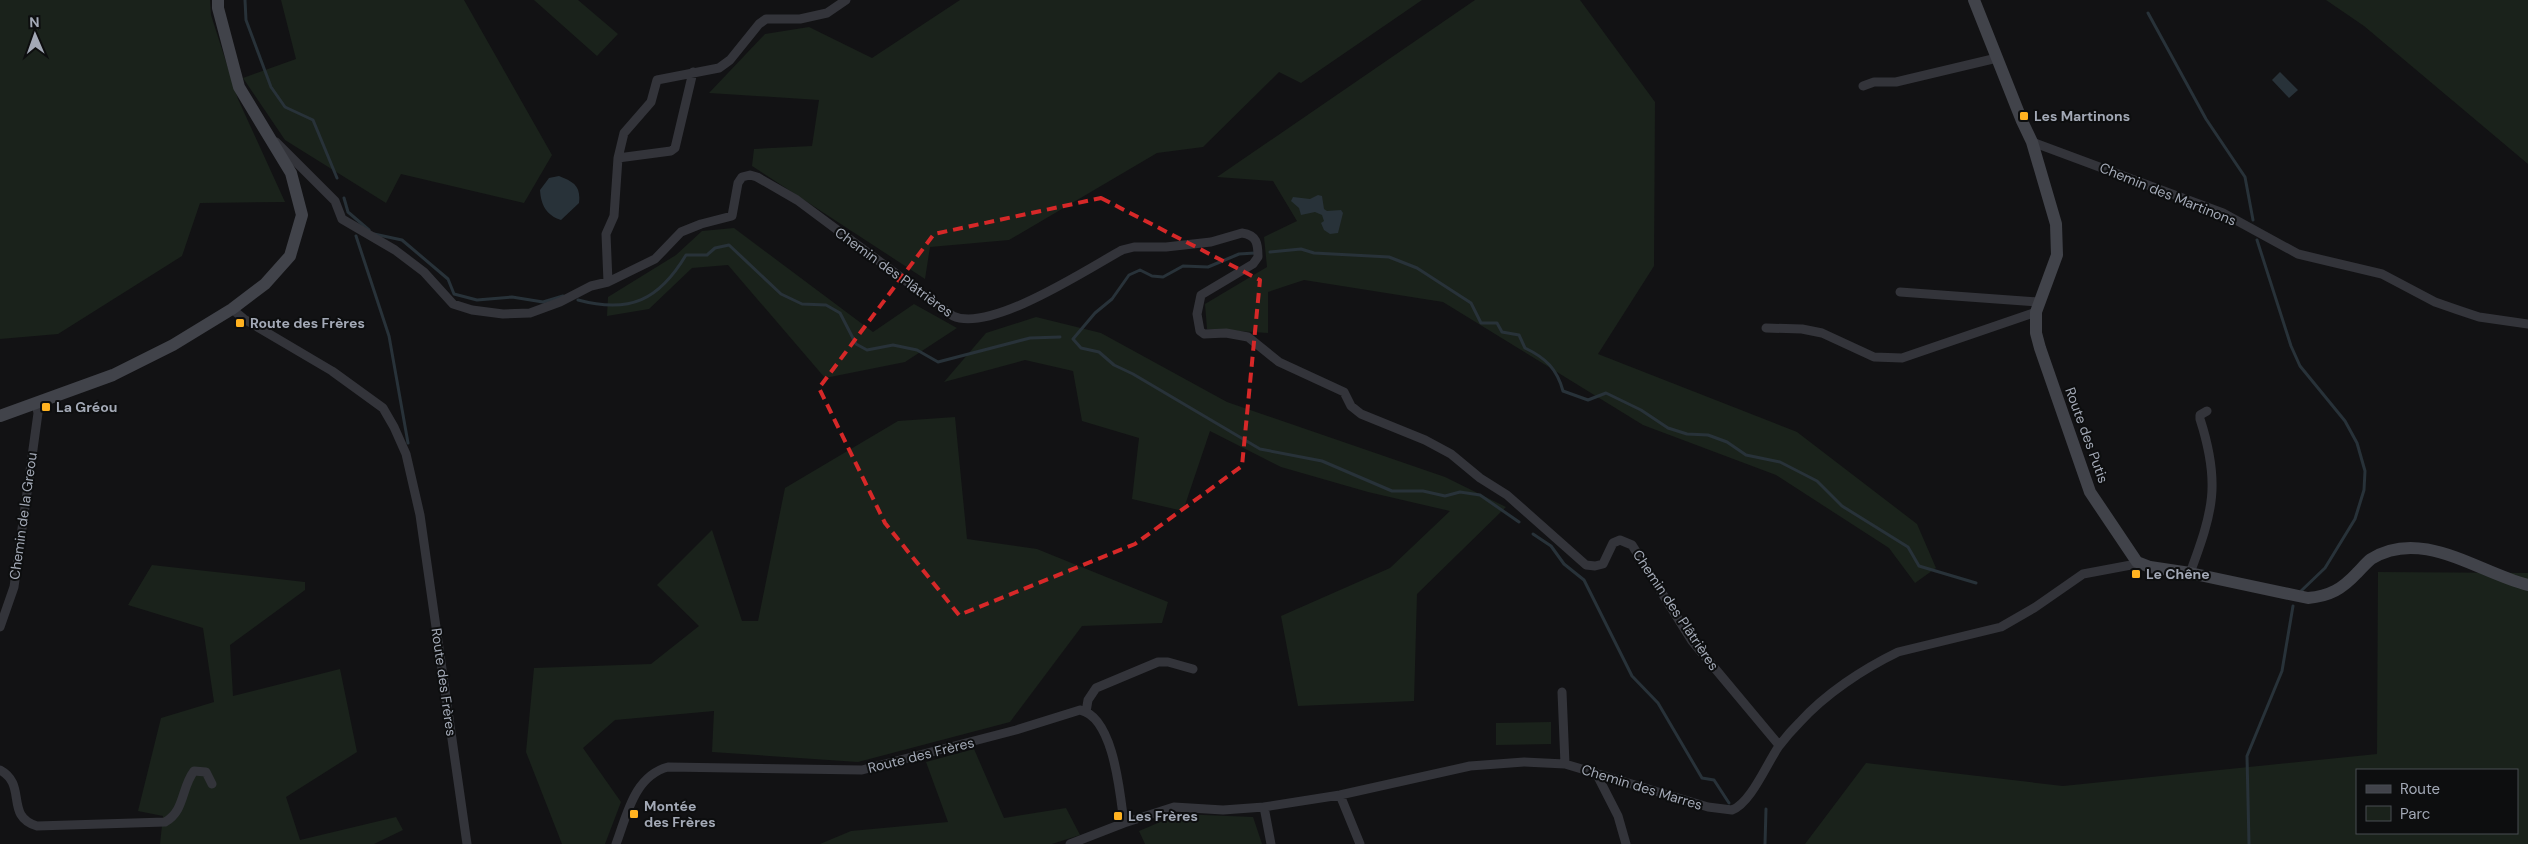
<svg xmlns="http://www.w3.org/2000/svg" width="2528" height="844" font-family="'DM Sans',sans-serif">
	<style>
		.green { fill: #1a221b; fill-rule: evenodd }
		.water { fill: #283239 }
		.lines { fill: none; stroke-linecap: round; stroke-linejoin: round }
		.stream { stroke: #283239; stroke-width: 3 }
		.street { stroke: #33343a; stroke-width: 9 }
		.secondary { stroke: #41434a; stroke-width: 12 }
		.marked { fill: none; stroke: #d62828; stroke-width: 4; stroke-dasharray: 10 6; stroke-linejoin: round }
		.poi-dot { fill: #ffb220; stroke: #0d0e0f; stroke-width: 2 }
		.labels { text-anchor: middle; stroke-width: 4; stroke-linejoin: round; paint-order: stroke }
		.poi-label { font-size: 14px; font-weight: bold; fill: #a3a9b6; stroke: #0d0e0f; text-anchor: start }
		.street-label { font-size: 14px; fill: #a3a9b6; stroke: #0d0e0f }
	</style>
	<rect width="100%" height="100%" fill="#121214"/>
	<!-- green -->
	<path class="green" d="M0,0H210L211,15L238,99L285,202L200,203L182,256L58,334L0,339Z
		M281,0H464L552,155L524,203L401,174L386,203L285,140L243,78L296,59Z
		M534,0H578L618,34L597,56Z
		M960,0H1422L1301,83L1279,72L1203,147L1157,153L1009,240L930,247L925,279L752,166L754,149L812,146L819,100L709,93L765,34L809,27L872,58Z
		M1475,0H1580L1655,102L1654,266L1598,354L1797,432L1917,524L1936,568L1915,583L1889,548L1776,475L1643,425L1443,302L1304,280L1268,292V333L1207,329L1205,304L1267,267L1264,237L1297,221L1273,181L1217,177Z
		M2326,0H2528V164L2364,26Z
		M734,228L873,332L914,304L957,328L905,362L825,378L728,265L692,268L649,309L607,316L608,297L676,255L702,231Z
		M1036,317L1101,333L1227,402L1445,477L1506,507L1417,594L1414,701L1298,706L1281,616L1390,568L1450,511L1368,492L1281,467L1210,431L1183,511L1132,499L1139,438L1082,421L1073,371L1025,360L944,382L986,333Z
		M955,417L967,539L1037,549L1168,602L1162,623L1082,626L1010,722L858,762L712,752L714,711L615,720L583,748L621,802L605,844H562L526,752L534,668L651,664L699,626L657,585L712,530L742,621H758L785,488L898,421Z
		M152,565L305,582V590L230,645L233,696L340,669L357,752L286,797L300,840L396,817L403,830L374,844H160L163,816L138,811L161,718L214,702L203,628L128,605Z
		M2378,572L2528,573V844H1805L1866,763L2063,786L2377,754ZM2357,770H2517V833H2357Z
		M1551,722V744L1496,745V723Z
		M974,749L1004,818L1066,808L1080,835L1052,844H820L851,831L948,822L926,762Z
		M1179,814L1253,817L1262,844H1145L1139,831Z"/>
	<!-- water -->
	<path class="water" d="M2280,72L2298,90L2289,98L2272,80Z
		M559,176C574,182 581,186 579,203L561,220C546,215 541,205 540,190L549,178Z
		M1318,195L1322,196L1324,209L1327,211L1341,210L1343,213L1338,233L1330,234L1324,230L1321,223L1324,221L1322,215L1315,212L1301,215L1299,208L1291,201L1293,197L1310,199Z"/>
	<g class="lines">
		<!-- stream -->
		<path class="stream" d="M245,0L246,20L271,87L285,107L313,120L337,178
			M2148,13L2206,119L2245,177L2253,220
			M344,198L348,212L369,230
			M374,234L402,240L448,279L454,294L477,300L512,297L543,302L563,296
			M356,236L389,336L408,443
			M2257,240L2291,346L2300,366L2345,421L2357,443L2365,471L2364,490L2355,519L2325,568L2301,591
			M1270,252L1301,249L1314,253L1389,257L1417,268L1471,303L1481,323H1497L1502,332L1519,335L1525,348C1546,358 1557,369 1563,391L1588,400L1606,393L1641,410L1668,428L1687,434L1708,435L1727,442L1746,455L1780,462L1817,481L1842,506L1908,547L1919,566L1976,583
			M1255,253L1239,254L1208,267L1183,266L1163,277L1152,276L1140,270L1129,275L1112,299L1095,313L1073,339L1081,348L1099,352L1114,365L1133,374L1260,449L1322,461L1392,491H1423L1445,496L1460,492L1480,495L1519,522
			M578,300C630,314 659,300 686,255H707L715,248L729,245L781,294L802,304L826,305L840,313L856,344L867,350L893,345L917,350L938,362L1030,338L1060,337
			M1533,534L1551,546L1564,564L1584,580L1632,676L1658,703L1702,778L1714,780L1729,803
			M1765,844L1766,809
			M2249,844L2247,756L2282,671L2293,606"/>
		<!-- street -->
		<path class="street" d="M1863,86L1874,82H1896L1997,58
			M276,142L335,201L342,219L395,250L424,272L453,304L472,310L503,314L530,313L560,302L591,286L608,282L655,259L681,232L701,224L732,216L738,183L742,177L750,175L757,177L797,200L953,316C990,333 1086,270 1122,250L1134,247H1166L1211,242L1242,233C1257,235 1258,244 1258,257L1253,264L1201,295L1197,314L1200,331L1204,334L1226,333L1248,337L1279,362L1344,392L1351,406L1361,414L1425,440L1451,454L1480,478L1507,495L1586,565L1595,566L1603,564L1613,543L1620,540L1632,545L1692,641L1779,745
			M2032,142L2223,213L2298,254L2382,274L2435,302L2458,310L2479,317L2528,324
			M618,158L671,151L675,148L693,72
			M608,282L606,234L614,216L618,158L624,133L651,102L657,80L719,68L730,60L759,24L766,19H800L827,13L846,0
			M1900,292L2039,302
			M232,309L244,319L332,371L383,408L394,427L406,454L420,515L467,844
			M1766,328L1802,329L1822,333L1874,357L1902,358L2036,312
			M2190,573C2213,511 2221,484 2200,419V415L2207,411
			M0,627L14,587L38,413L36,403
			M1562,692L1565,764
			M1086,712L1088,700L1096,688L1158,662H1168L1193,669
			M0,770C28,785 4,816 37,826L165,822C185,811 181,788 194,771L206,772L212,784
			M1596,773L1618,816L1626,844
			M1340,795L1360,844
			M1264,807L1271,844
			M616,844C627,815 634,776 668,767L862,770L1016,730L1080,710C1114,717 1120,794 1124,823
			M1070,844L1124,823L1174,807L1223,810L1264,807L1340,795L1470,766L1524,762L1565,764L1708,807L1732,810C1751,803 1767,763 1779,746C1785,738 1792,730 1799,723C1825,694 1863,669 1898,652L2001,627L2034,608L2083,574L2131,565L2137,562"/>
		<!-- secondary -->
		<path class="secondary" d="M1974,0L2022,121L2032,142L2056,224L2057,255L2036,312V333L2040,348L2090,492L2137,562L2150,567L2190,573L2308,598C2330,596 2342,589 2357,573C2361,569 2366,563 2371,559C2422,527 2479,573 2528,585
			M0,416L113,375L173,345L232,309L265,284L290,256L302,215L291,173L239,87L218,8V0"/>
	</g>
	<!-- marked area -->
	<path class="marked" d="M1101,198L1260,280L1242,466L1135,544L959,615L885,523L819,388L934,234Z"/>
	<!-- markers -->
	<g class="poi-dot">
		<rect x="2019" y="111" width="10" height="10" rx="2.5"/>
		<rect x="235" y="318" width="10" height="10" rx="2.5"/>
		<rect x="41" y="402" width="10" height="10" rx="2.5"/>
		<rect x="2131" y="569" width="10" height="10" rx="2.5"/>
		<rect x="629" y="809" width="10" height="10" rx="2.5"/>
		<rect x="1113" y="811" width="10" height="10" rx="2.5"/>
	</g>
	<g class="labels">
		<!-- poi labels -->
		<g class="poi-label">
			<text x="2034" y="121">Les Martinons</text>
			<text x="250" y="328">Route des Frères</text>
			<text x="56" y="412">La Gréou</text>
			<text x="2146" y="579">Le Chêne</text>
			<text x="644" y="811">Montée<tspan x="644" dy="16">des Frères</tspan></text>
			<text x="1128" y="821">Les Frères</text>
		</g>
		<!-- street labels -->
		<g class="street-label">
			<text transform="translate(2168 194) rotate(22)" y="5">Chemin des Martinons</text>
			<text transform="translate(894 272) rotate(36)" y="5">Chemin des Plâtrières</text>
			<text transform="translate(2087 435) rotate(70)" y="5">Route des Putis</text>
			<text transform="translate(23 516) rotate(-82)" y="5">Chemin de la Greou</text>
			<text transform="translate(1676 610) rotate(56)" y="5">Chemin des Plâtrières</text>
			<text transform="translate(444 682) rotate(82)" y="5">Route des Frères</text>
			<text transform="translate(921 755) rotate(-14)" y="5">Route des Frères</text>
			<text transform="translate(1642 787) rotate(17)" y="5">Chemin des Marres</text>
		</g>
	</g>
	<!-- legend -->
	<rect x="2356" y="769" width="162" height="65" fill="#0d0e0f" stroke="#494c52"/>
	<rect x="2366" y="785" width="25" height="8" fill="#41434a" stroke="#494c52"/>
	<text x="2400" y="794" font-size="15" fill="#a3a9b6">Route</text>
	<rect x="2366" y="806" width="25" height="15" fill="#1a221b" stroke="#494c52"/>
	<text x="2400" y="819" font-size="15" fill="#a3a9b6">Parc</text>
	<!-- north arrow -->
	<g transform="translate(35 35) rotate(358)" stroke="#0d0e0f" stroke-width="4" paint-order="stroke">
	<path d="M0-4L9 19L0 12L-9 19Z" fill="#a3a9b6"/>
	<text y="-8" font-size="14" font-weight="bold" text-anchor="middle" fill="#a3a9b6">N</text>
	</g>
</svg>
